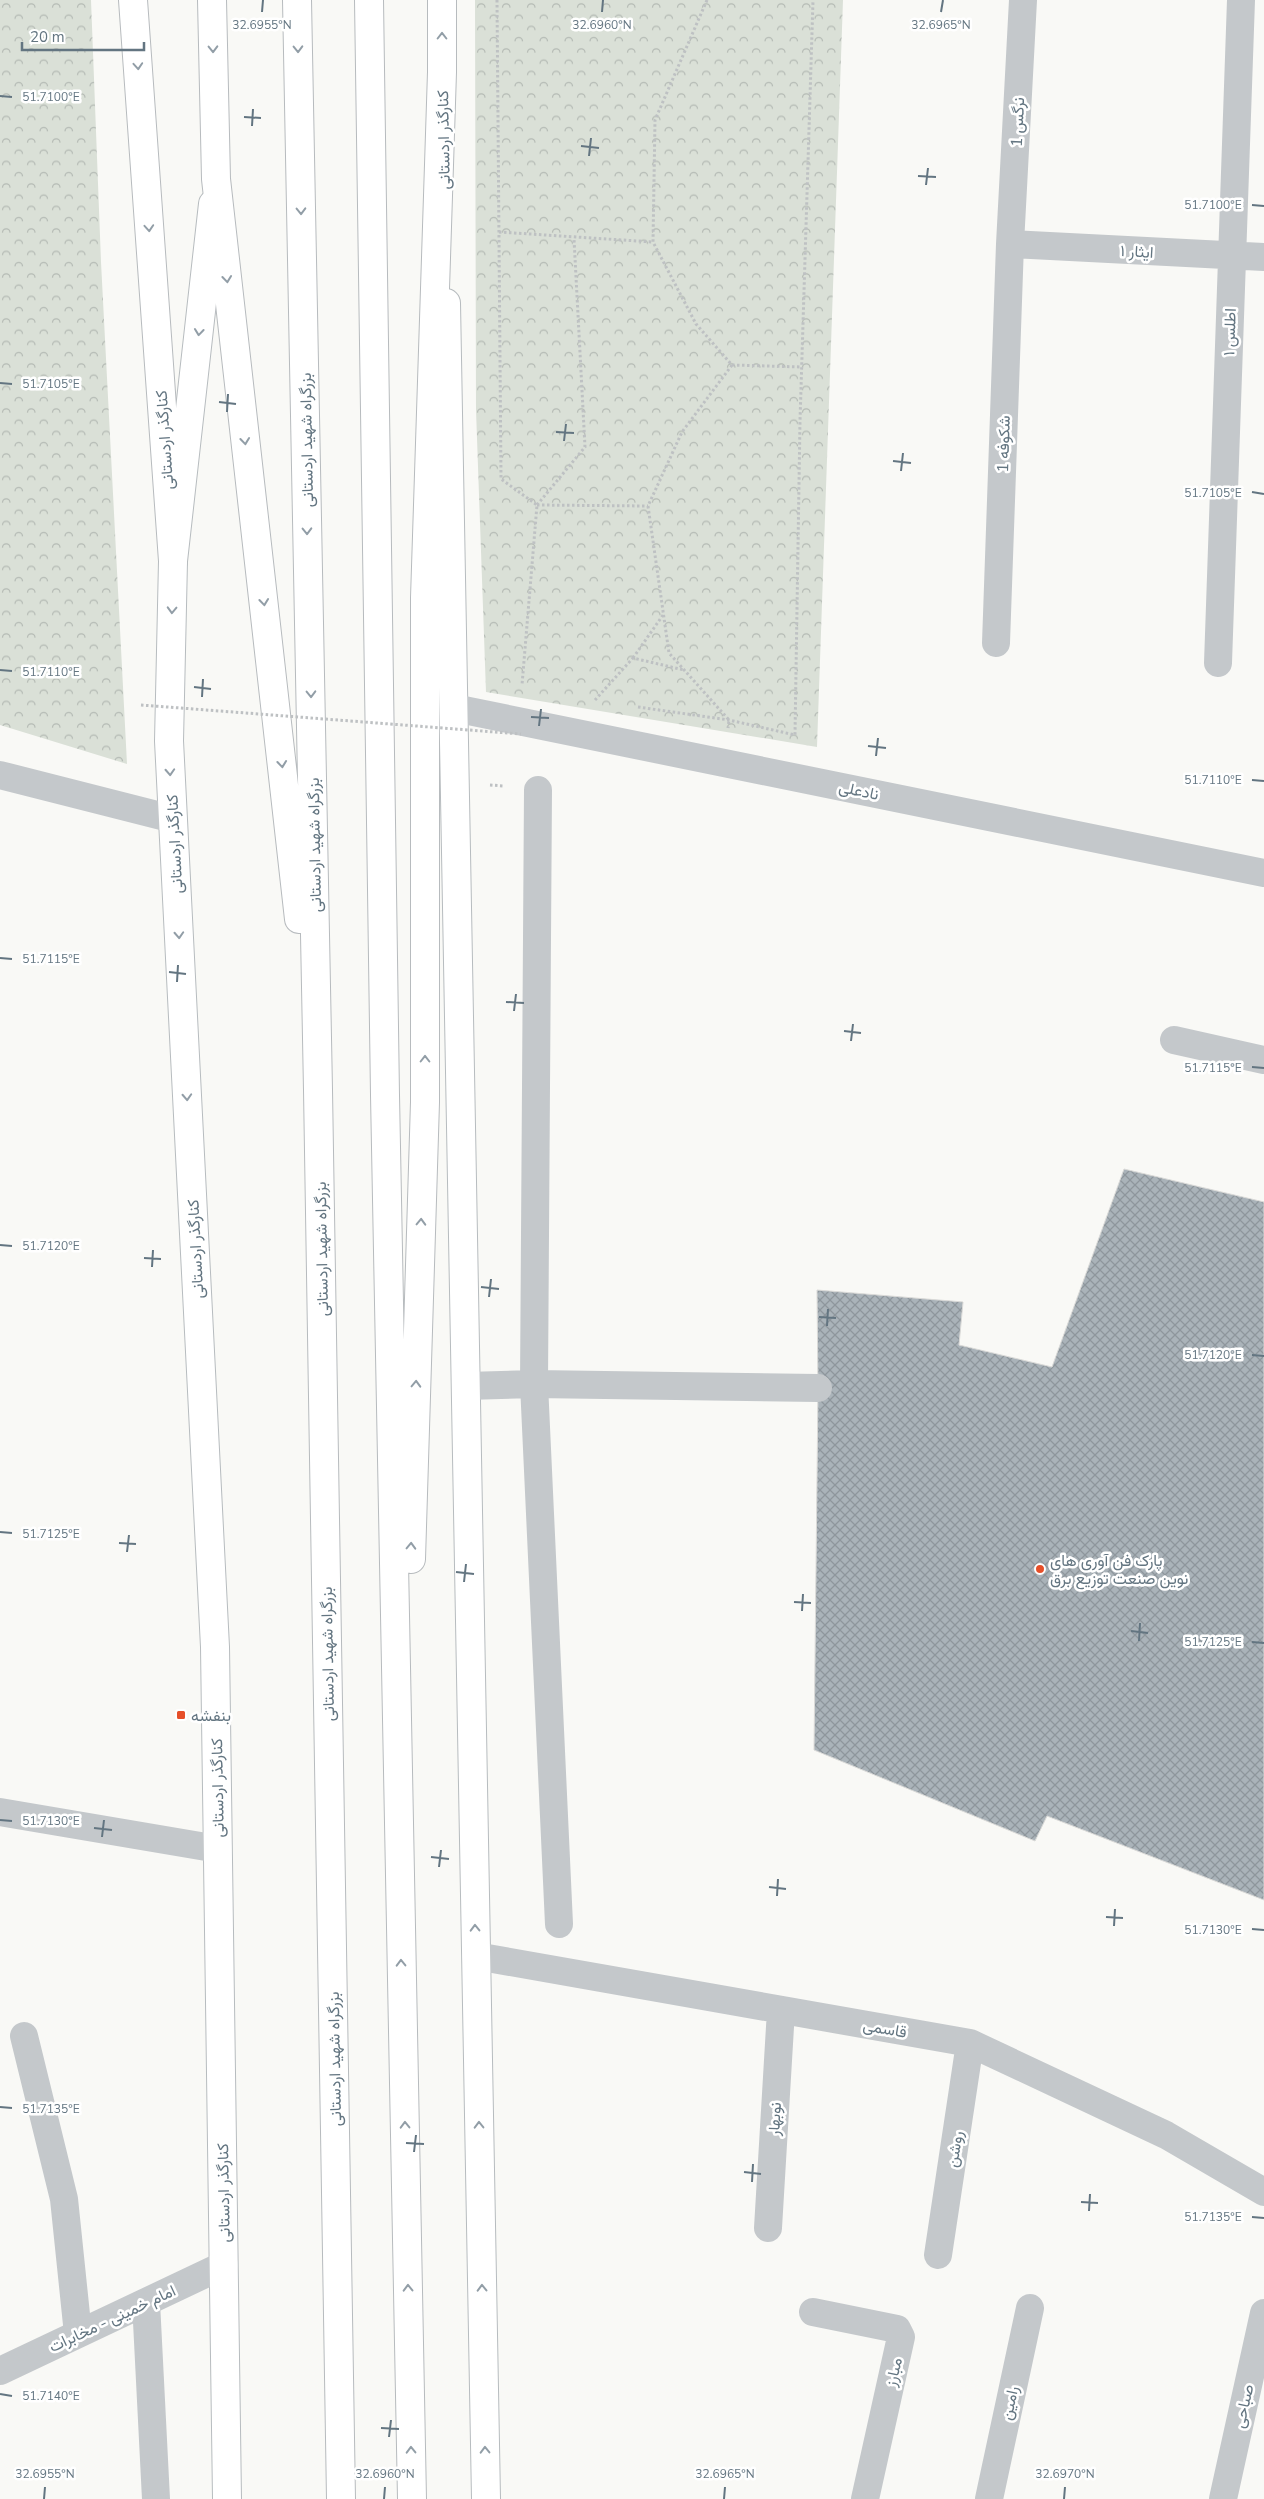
<svg xmlns="http://www.w3.org/2000/svg" width="1264" height="2499" font-family="'Nunito Sans',Vazirmatn,sans-serif">
	<style>
		.park { fill: url(#park-crowns) }
		.building { fill: url(#building-cross-hatch); stroke: #dadad8 }
		.lines { fill: none; stroke-linecap: round; stroke-linejoin: round }
		.primary-casing { stroke: #b7bcbf; stroke-width: 30 }
		.highway-casing { stroke: #b7bbbe; stroke-width: 30 }
		.path { stroke: #bec1c3; stroke-width: 3; stroke-dasharray: 2.5 2.5; stroke-linecap: butt }
		.street { stroke: #c4c8cb; stroke-width: 28 }
		.primary { stroke: #fff; stroke-width: 28 }
		.highway { stroke: #fff; stroke-width: 28 }
		.path-bridge { stroke: #bec1c3; stroke-width: 3; stroke-dasharray: 2.5 2.5; stroke-linecap: butt }
		.oneway { stroke: #929ea7 }
		.ticks { fill: none; stroke: #637581; stroke-width: 2 }
		.poi-dot { fill: #e64f29; stroke: #fff; stroke-width: 2 }
		.labels { text-anchor: middle; stroke-width: 5; stroke-linejoin: round; paint-order: stroke }
		.street-label { font-size: 16px; fill: #637581; stroke: #fff }
		.poi-label { font-size: 16px; fill: #637581; stroke: #fff; text-anchor: start }
		.ticks-label { font-size: 12px; text-anchor: middle; fill: #637581; stroke: #fff; stroke-width: 5; stroke-linejoin: round; paint-order: stroke }
	</style>
	<defs>
		<pattern id="park-crowns" width="20" height="18" patternUnits="userSpaceOnUse" patternTransform="scale(1.25)"><rect width="20" height="18" fill="#dae0d7"/><path d="M2 6a3 3 0 1 1 6 0M12 15a3 3 0 1 1 6 0" fill="none" stroke="#b4bab4"/></pattern>
		<pattern id="building-cross-hatch" width="8" height="8" patternUnits="userSpaceOnUse" patternTransform="scale(1.25)"><rect width="8" height="8" fill="#aab3b9"/><path d="M0 0l8 8M0 8l8-8" fill="none" stroke="#8e969c"/></pattern>
	</defs>
	<rect width="100%" height="100%" fill="#f9f9f6"/>
	<!-- park -->
	<path class="park" d="M0,0H91L101,262L127,764L0,725Z
		M475,0H843L817,747L486,692L476,410Z"/>
	<!-- building -->
	<path class="building" d="M1124,1169L1264,1202V1900L1047,1816L1035,1841L814,1750L818,1388L817,1290L963,1302L959,1345L1052,1367Z"/>
	<g class="lines">
		<defs>
			<path id="primary" d="M213,204L173,561L169,741L215,1647L227,2499
				M446,303L486,2499"/>
			<path id="highway" d="M133,0L173,561
				M212,0L216,179L299,919
				M297,0L318,1090L341,2499
				M369,0L385,1095L412,2499
				M411,1559L425,1102V598L442,72V0"/>
		</defs>
		<!-- primary casing -->
		<use href="#primary" class="primary-casing"/>
		<!-- highway casing -->
		<use href="#highway" class="highway-casing"/>
		<!-- path -->
		<path class="path" d="M497,0L501,479L537,505L522,685
			M707,0L655,120L653,242L696,324L732,365L682,432L648,506L669,653L729,720L728,728
			M499,232L653,242
			M732,365L802,367
			M537,505L585,447L574,239
			M537,505L648,506
			M633,658L663,615
			M595,700L633,658L684,670
			M638,707L729,720L795,735L800,421L813,0
			M490,785L504,786"/>
		<!-- street -->
		<path class="street" d="M1010,244L1264,257
			M996,643L1010,244L1023,0
			M1218,663L1241,0
			M454,708L1264,873
			M0,775L173,819
			M538,790L534,1384L559,1924
			M1174,1040L1264,1060
			M466,1386L534,1384L818,1388
			M0,1812L218,1849
			M476,1956L970,2043L1166,2135L1264,2192
			M24,2036L64,2199L78,2334
			M768,2228L781,2010
			M938,2255L970,2043
			M146,2302L156,2499
			M813,2312L897,2329L901,2337L865,2499
			M0,2371L224,2265
			M989,2499L1030,2308
			M1223,2499L1264,2313"/>
		<!-- primary -->
		<use href="#primary" class="primary"/>
		<!-- highway -->
		<use href="#highway" class="highway"/>
		<!-- path-bridge -->
		<path class="path-bridge" d="M141,705L521,734"/>
	</g>
	<!-- one-way arrows -->
	<defs><path id="oneway-chevron" d="M-2-3.5L2.5 0L-2 3.5" fill="none" stroke-width="1.6" stroke-linecap="round" stroke-linejoin="round" transform="scale(1.25)"/></defs>
	<g class="oneway">
		<use href="#oneway-chevron" transform="translate(442 36) rotate(-90)"/>
		<use href="#oneway-chevron" transform="translate(213 49) rotate(89)"/>
		<use href="#oneway-chevron" transform="translate(298 49) rotate(89)"/>
		<use href="#oneway-chevron" transform="translate(138 66) rotate(86)"/>
		<use href="#oneway-chevron" transform="translate(301 211) rotate(89)"/>
		<use href="#oneway-chevron" transform="translate(149 228) rotate(86)"/>
		<use href="#oneway-chevron" transform="translate(227 279) rotate(84)"/>
		<use href="#oneway-chevron" transform="translate(199 332) rotate(96)"/>
		<use href="#oneway-chevron" transform="translate(245 441) rotate(84)"/>
		<use href="#oneway-chevron" transform="translate(307 531) rotate(89)"/>
		<use href="#oneway-chevron" transform="translate(264 602) rotate(84)"/>
		<use href="#oneway-chevron" transform="translate(172 610) rotate(92)"/>
		<use href="#oneway-chevron" transform="translate(311 694) rotate(89)"/>
		<use href="#oneway-chevron" transform="translate(282 764) rotate(84)"/>
		<use href="#oneway-chevron" transform="translate(170 772) rotate(87)"/>
		<use href="#oneway-chevron" transform="translate(179 935) rotate(87)"/>
		<use href="#oneway-chevron" transform="translate(425 1059) rotate(-90)"/>
		<use href="#oneway-chevron" transform="translate(187 1097) rotate(87)"/>
		<use href="#oneway-chevron" transform="translate(421 1222) rotate(-88)"/>
		<use href="#oneway-chevron" transform="translate(416 1384) rotate(-88)"/>
		<use href="#oneway-chevron" transform="translate(411 1546) rotate(-88)"/>
		<use href="#oneway-chevron" transform="translate(475 1928) rotate(-91)"/>
		<use href="#oneway-chevron" transform="translate(401 1963) rotate(-91)"/>
		<use href="#oneway-chevron" transform="translate(405 2125) rotate(-91)"/>
		<use href="#oneway-chevron" transform="translate(479 2125) rotate(-91)"/>
		<use href="#oneway-chevron" transform="translate(408 2288) rotate(-91)"/>
		<use href="#oneway-chevron" transform="translate(482 2288) rotate(-91)"/>
		<use href="#oneway-chevron" transform="translate(411 2450) rotate(-91)"/>
		<use href="#oneway-chevron" transform="translate(485 2450) rotate(-91)"/>
	</g>
	<!-- ticks -->
	<path class="ticks" d="M262,12L263,0M602,12L603,0M941,12L943,0M0,96L12,97M244,117L261,118M252,126L253,109M581,146L599,148M589,156L591,138M918,176L936,177M926,185L928,168M1252,205L1264,206M0,383L12,384M219,402L236,404M227,412L228,394M556,432L574,433M564,441L566,424M893,461L911,463M901,471L903,453M1252,492L1264,494M0,670L12,671M194,687L211,689M202,697L203,679M531,717L549,718M539,726L541,709M868,746L886,748M876,756L878,738M1252,780L1264,781M0,958L12,959M169,972L186,974M177,982L178,965M506,1002L524,1003M514,1011L516,994M844,1031L861,1033M851,1041L853,1024M1252,1067L1264,1068M0,1245L12,1246M144,1258L161,1259M152,1267L153,1250M481,1287L499,1289M489,1297L491,1279M819,1317L836,1318M827,1326L828,1309M1252,1355L1264,1356M0,1532L12,1533M119,1543L136,1544M127,1552L129,1535M456,1572L474,1574M464,1582L466,1564M794,1602L811,1603M802,1611L803,1594M1131,1631L1148,1633M1139,1641L1140,1623M1252,1642L1264,1643M0,1820L12,1821M94,1828L112,1830M102,1837L104,1820M431,1857L449,1859M439,1867L441,1850M769,1887L786,1889M777,1896L778,1879M1106,1917L1123,1918M1114,1926L1115,1909M1252,1929L1264,1930M0,2107L12,2108M406,2143L424,2144M414,2152L416,2135M744,2172L761,2174M752,2182L753,2164M1081,2202L1098,2203M1089,2211L1090,2194M1252,2217L1264,2218M0,2394L12,2396M381,2428L399,2429M389,2437L391,2420M44,2499L45,2487M384,2499L385,2487M724,2499L725,2487M1064,2499L1065,2487"/>
	<!-- markers -->
	<g class="poi-dot">
		<circle cx="1040" cy="1569" r="5"/>
		<rect x="176" y="1710" width="10" height="10" rx="2.5"/>
	</g>
	<g class="labels">
		<!-- street labels -->
		<g class="street-label">
			<text transform="translate(1017 122) rotate(-87)" y="6">نرگس 1</text>
			<text transform="translate(443 140) rotate(-91)" y="6">کنارگذر اردستانی</text>
			<text transform="translate(1137 251) rotate(3)" y="6">ایثار ۱</text>
			<text transform="translate(1229 332) rotate(-88)" y="6">اطلس ۱</text>
			<text transform="translate(164 440) rotate(-94)" y="6">کنارگذر اردستانی</text>
			<text transform="translate(306 440) rotate(-91)" y="6">بزرگراه شهید اردستانی</text>
			<text transform="translate(1003 444) rotate(-88)" y="6">شکوفه 1</text>
			<text transform="translate(859 790) rotate(12)" y="6">نادعلی</text>
			<text transform="translate(174 844) rotate(-93)" y="6">کنارگذر اردستانی</text>
			<text transform="translate(314 845) rotate(-91)" y="6">بزرگراه شهید اردستانی</text>
			<text transform="translate(195 1249) rotate(-93)" y="6">کنارگذر اردستانی</text>
			<text transform="translate(321 1249) rotate(-91)" y="6">بزرگراه شهید اردستانی</text>
			<text transform="translate(327 1654) rotate(-91)" y="6">بزرگراه شهید اردستانی</text>
			<text transform="translate(217 1788) rotate(-91)" y="6">کنارگذر اردستانی</text>
			<text transform="translate(885 2028) rotate(10)" y="6">قاسمی</text>
			<text transform="translate(334 2059) rotate(-91)" y="6">بزرگراه شهید اردستانی</text>
			<text transform="translate(774 2119) rotate(-87)" y="6">نوبهار</text>
			<text transform="translate(954 2149) rotate(-81)" y="6">روشن</text>
			<text transform="translate(223 2193) rotate(-91)" y="6">کنارگذر اردستانی</text>
			<text transform="translate(112 2318) rotate(-25)" y="6">امام خمینی - مخابرات</text>
			<text transform="translate(893 2372) rotate(-77)" y="6">مبارز</text>
			<text transform="translate(1009 2403) rotate(-78)" y="6">رامین</text>
			<text transform="translate(1243 2406) rotate(-77)" y="6">صباحی</text>
		</g>
		<!-- poi labels -->
		<g class="poi-label">
			<text x="1050" y="1566">پارک فن آوری های<tspan x="1050" dy="18">نوین صنعت توزیع برق</tspan></text>
			<text x="191" y="1721">بنفشه</text>
		</g>
	</g>
	<g class="ticks-label">
		<text x="262" y="29">32.6955°N</text>
		<text x="602" y="29">32.6960°N</text>
		<text x="941" y="29">32.6965°N</text>
		<text x="51" y="101">51.7100°E</text>
		<text x="1213" y="209">51.7100°E</text>
		<text x="51" y="388">51.7105°E</text>
		<text x="1213" y="497">51.7105°E</text>
		<text x="51" y="676">51.7110°E</text>
		<text x="1213" y="784">51.7110°E</text>
		<text x="51" y="963">51.7115°E</text>
		<text x="1213" y="1072">51.7115°E</text>
		<text x="51" y="1250">51.7120°E</text>
		<text x="1213" y="1359">51.7120°E</text>
		<text x="51" y="1538">51.7125°E</text>
		<text x="1213" y="1646">51.7125°E</text>
		<text x="51" y="1825">51.7130°E</text>
		<text x="1213" y="1934">51.7130°E</text>
		<text x="51" y="2113">51.7135°E</text>
		<text x="1213" y="2221">51.7135°E</text>
		<text x="51" y="2400">51.7140°E</text>
		<text x="45" y="2478">32.6955°N</text>
		<text x="385" y="2478">32.6960°N</text>
		<text x="725" y="2478">32.6965°N</text>
		<text x="1065" y="2478">32.6970°N</text>
	</g>
	<!-- scale -->
	<path d="M22 42v8h122v-8" fill="none" stroke="#637581" stroke-width="2.5"/>
	<text x="30" y="42" font-size="15" fill="#637581" stroke="#ffffff" stroke-width="4" paint-order="stroke">20 m</text>
</svg>
